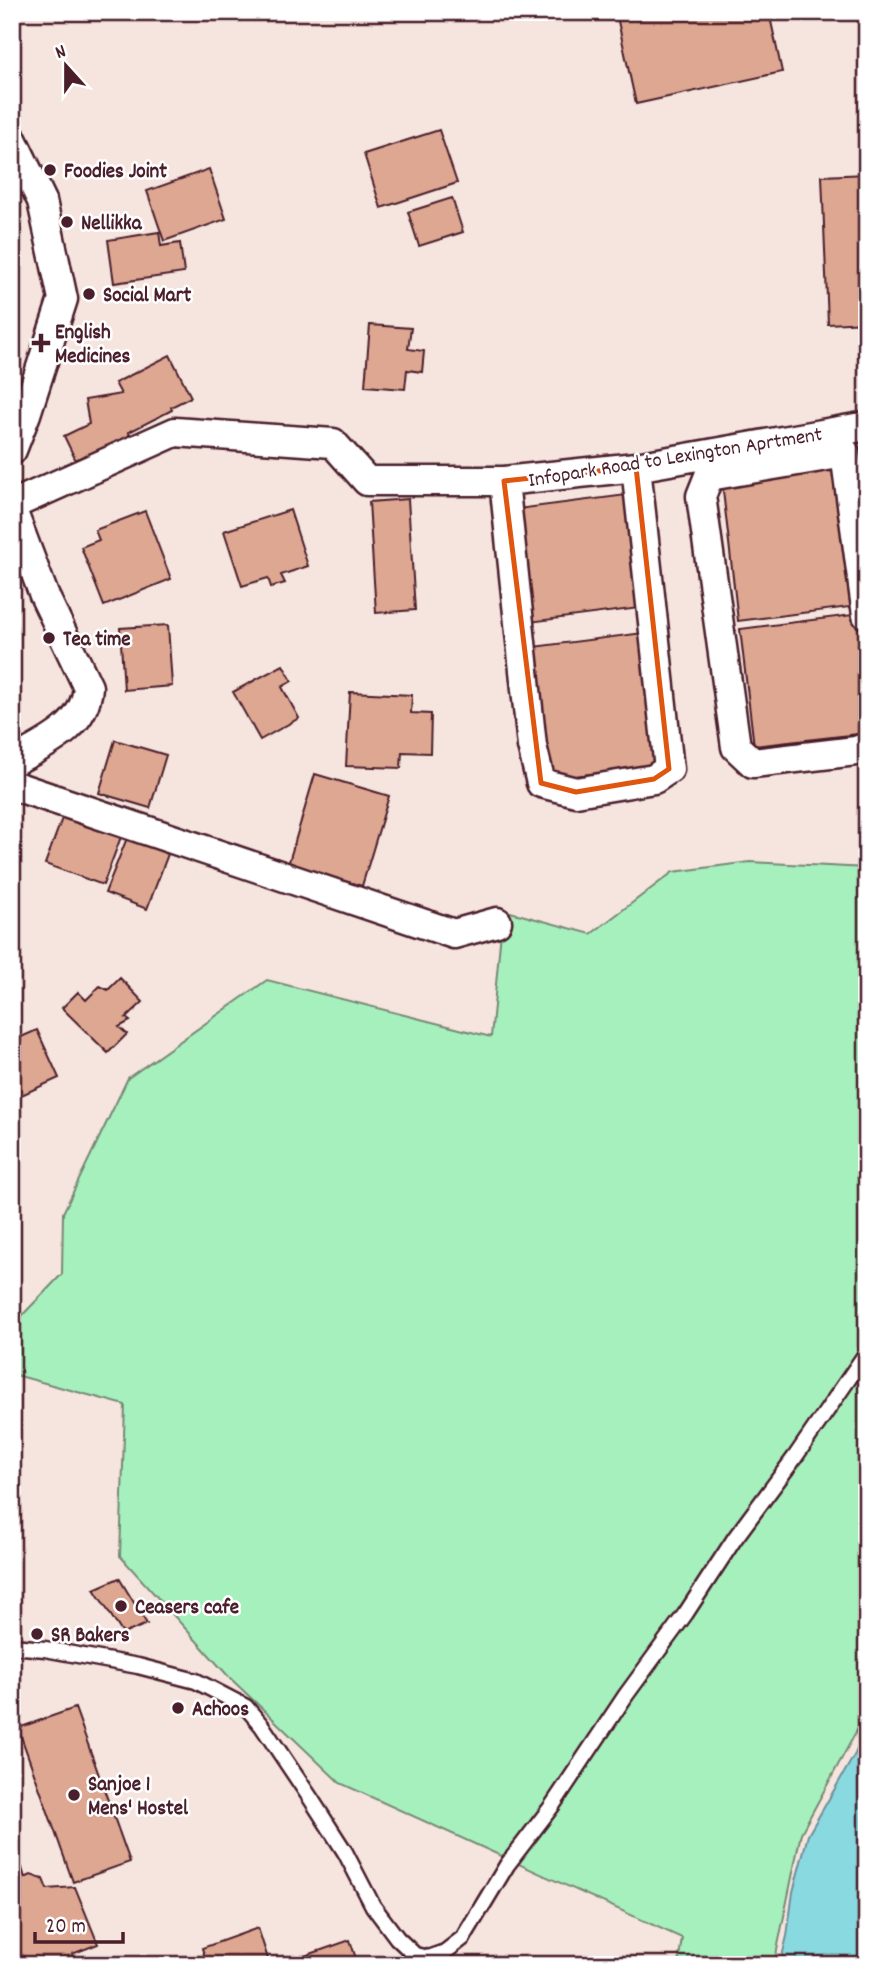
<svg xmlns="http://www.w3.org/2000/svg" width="879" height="1977" font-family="Dekko,sans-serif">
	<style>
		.green { fill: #a6f0be; stroke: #788874; stroke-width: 2 }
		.water { fill: #88dae0; stroke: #6f8f98; stroke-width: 2 }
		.building { fill: #dda792; stroke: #4a1f2b; stroke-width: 2 }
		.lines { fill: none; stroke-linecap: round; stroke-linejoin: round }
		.service-casing { stroke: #4a1f2b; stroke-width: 19 }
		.minor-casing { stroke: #4a1f2b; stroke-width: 33 }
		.service { stroke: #fff; stroke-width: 14 }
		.minor { stroke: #fff; stroke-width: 28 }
		.marked { fill: none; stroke: #e0560e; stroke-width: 5; stroke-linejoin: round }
		.poi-dot { fill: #4a1f2b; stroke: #fff; stroke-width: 2.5 }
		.labels { text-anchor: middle; stroke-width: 5; stroke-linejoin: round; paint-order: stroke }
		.poi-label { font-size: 21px; font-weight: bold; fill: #4a1f2b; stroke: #fff; text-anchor: start }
		.street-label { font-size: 21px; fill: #4a1f2b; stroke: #fff }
	</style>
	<rect width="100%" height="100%" fill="#f5e5de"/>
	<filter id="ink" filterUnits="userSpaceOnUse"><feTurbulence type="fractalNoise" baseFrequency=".0143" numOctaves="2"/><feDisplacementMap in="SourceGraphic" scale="14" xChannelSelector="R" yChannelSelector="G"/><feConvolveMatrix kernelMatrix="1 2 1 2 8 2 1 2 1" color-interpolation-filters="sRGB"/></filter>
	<g filter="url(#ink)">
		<!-- green -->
		<path class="green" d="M750,862L867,868V1712L801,1833L774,1965H678L682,1938L340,1783L229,1677L120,1556L125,1405L12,1374V1326L62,1274L63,1213L128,1078L267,980L491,1037L503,910L591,934L673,872Z"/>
		<!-- water -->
		<path class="water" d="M867,1726V1965H780L787,1936L793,1892L808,1835L855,1754Z"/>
		<!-- building -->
		<path class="building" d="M616,12H769L782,72L636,104Z
			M439,130L457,183L381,208L364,154Z
			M209,169L226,219L164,241L147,191Z
			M867,174V322L828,324L822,176Z
			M452,198L463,232L419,246L408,212Z
			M159,232L161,246L180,243L184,273L114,283L108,240Z
			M370,325L411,328L408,349L424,351L422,372L407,370L405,389L365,386Z
			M170,355L191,397L171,407L172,410L129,432L130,442L79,467L64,436L89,424L85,400L121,394L115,383Z
			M842,467L858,606L738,621L722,482Z
			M626,495L640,608L530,622L517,509Z
			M408,499L415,610L376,613L369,502Z
			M290,510L308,566L281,575L285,583L271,587L268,578L242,586L224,531Z
			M145,511L171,579L104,606L81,547L99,540L95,530Z
			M860,614L867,673V733L754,746L740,629Z
			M168,625L172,686L124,690L120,628Z
			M643,633L658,766L549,779L533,647Z
			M283,665L292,681L282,687L299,718L260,740L233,692Z
			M350,692L412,695L411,713L431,714L430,753L402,752L401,768L346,766Z
			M115,740L166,755L150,808L99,793Z
			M315,774L389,796L362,886L288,865Z
			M64,813L122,834L103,885L45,864Z
			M127,838L168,854L147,909L105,893Z
			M120,978L143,1002L126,1018L130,1021L119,1027L127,1034L108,1053L62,1008L78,992L86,1000L100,986L108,990Z
			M37,1030L59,1078L15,1098L12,1092V1041Z
			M119,1578L147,1624L123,1634L94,1589Z
			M75,1708L130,1862L73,1882L18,1728Z
			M16,1848L25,1878L31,1875L43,1879L47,1889L75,1887L98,1944L72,1954L75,1965H14L12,1959V1850Z
			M258,1928L270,1965H207L202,1948Z
			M350,1940L358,1965H279Z"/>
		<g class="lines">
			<defs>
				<path id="service" d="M12,1646L45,1649L138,1666L196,1681L246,1707L262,1726L311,1799L345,1852L373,1906L397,1938L415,1955L428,1958L445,1952L463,1938L507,1865L552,1806L626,1695L686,1613L735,1538L795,1457L867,1352"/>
				<path id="minor" d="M12,139L42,201L63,299L26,414L12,450
					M504,481L532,746L541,783L576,792L654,779L669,769L636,467
					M12,505L175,432L333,443L367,481H504L636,467L867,426
					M12,510L44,595L88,687C85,728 44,744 12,762
					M867,615L845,453L709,476L701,496L736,747L753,763L856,751L867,747
					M12,785L454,934L497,922"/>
			</defs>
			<!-- service casing -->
			<use href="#service" class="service-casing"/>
			<!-- minor casing -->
			<use href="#minor" class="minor-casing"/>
			<!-- service -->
			<use href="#service" class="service"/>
			<!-- minor -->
			<use href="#minor" class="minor"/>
		</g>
	</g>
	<!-- marked area -->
	<path class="marked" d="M636,467L669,769L654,779L576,792L541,783L504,481Z"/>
	<!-- markers -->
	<g class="poi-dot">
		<circle cx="50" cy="170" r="7"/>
		<circle cx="67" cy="222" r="7"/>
		<circle cx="89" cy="294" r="7"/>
		<path d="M37.5 332.5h7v7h7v7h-7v7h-7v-7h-7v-7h7z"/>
		<circle cx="49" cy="638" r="7"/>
		<circle cx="121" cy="1606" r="7"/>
		<circle cx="37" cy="1634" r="7"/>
		<circle cx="178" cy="1708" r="7"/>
		<circle cx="74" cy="1795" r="7"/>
	</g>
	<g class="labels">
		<!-- poi labels -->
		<g class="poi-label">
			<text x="64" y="177">Foodies Joint</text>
			<text x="81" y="229">Nellikka</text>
			<text x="103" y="301">Social Mart</text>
			<text x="55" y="338">English<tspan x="55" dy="24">Medicines</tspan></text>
			<text x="63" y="645">Tea time</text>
			<text x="135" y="1613">Ceasers cafe</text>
			<text x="51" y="1641">SR Bakers</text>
			<text x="192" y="1715">Achoos</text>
			<text x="88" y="1790">Sanjoe 1<tspan x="88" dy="24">Mens' Hostel</tspan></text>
		</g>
		<!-- street labels -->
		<g class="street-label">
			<text transform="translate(675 456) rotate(-9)" y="7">Infopark Road to Lexington Aprtment</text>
		</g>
	</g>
	<!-- margin -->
	<rect width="879" height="1977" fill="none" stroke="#fff" stroke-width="42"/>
	<rect x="21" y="21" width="837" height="1935" fill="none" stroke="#4a1f2b" stroke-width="2.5" filter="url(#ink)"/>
	<!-- north arrow -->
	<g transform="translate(66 66) rotate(339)" stroke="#ffffff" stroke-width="5" paint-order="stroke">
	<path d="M0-5L12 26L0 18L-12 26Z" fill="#4a1f2b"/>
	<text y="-10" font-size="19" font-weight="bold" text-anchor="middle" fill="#4a1f2b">N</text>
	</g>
	<!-- scale -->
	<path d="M35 1932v10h88v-10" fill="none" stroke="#4a1f2b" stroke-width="3.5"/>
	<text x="46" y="1932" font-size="21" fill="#4a1f2b" stroke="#ffffff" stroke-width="5" paint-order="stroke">20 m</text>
</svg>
